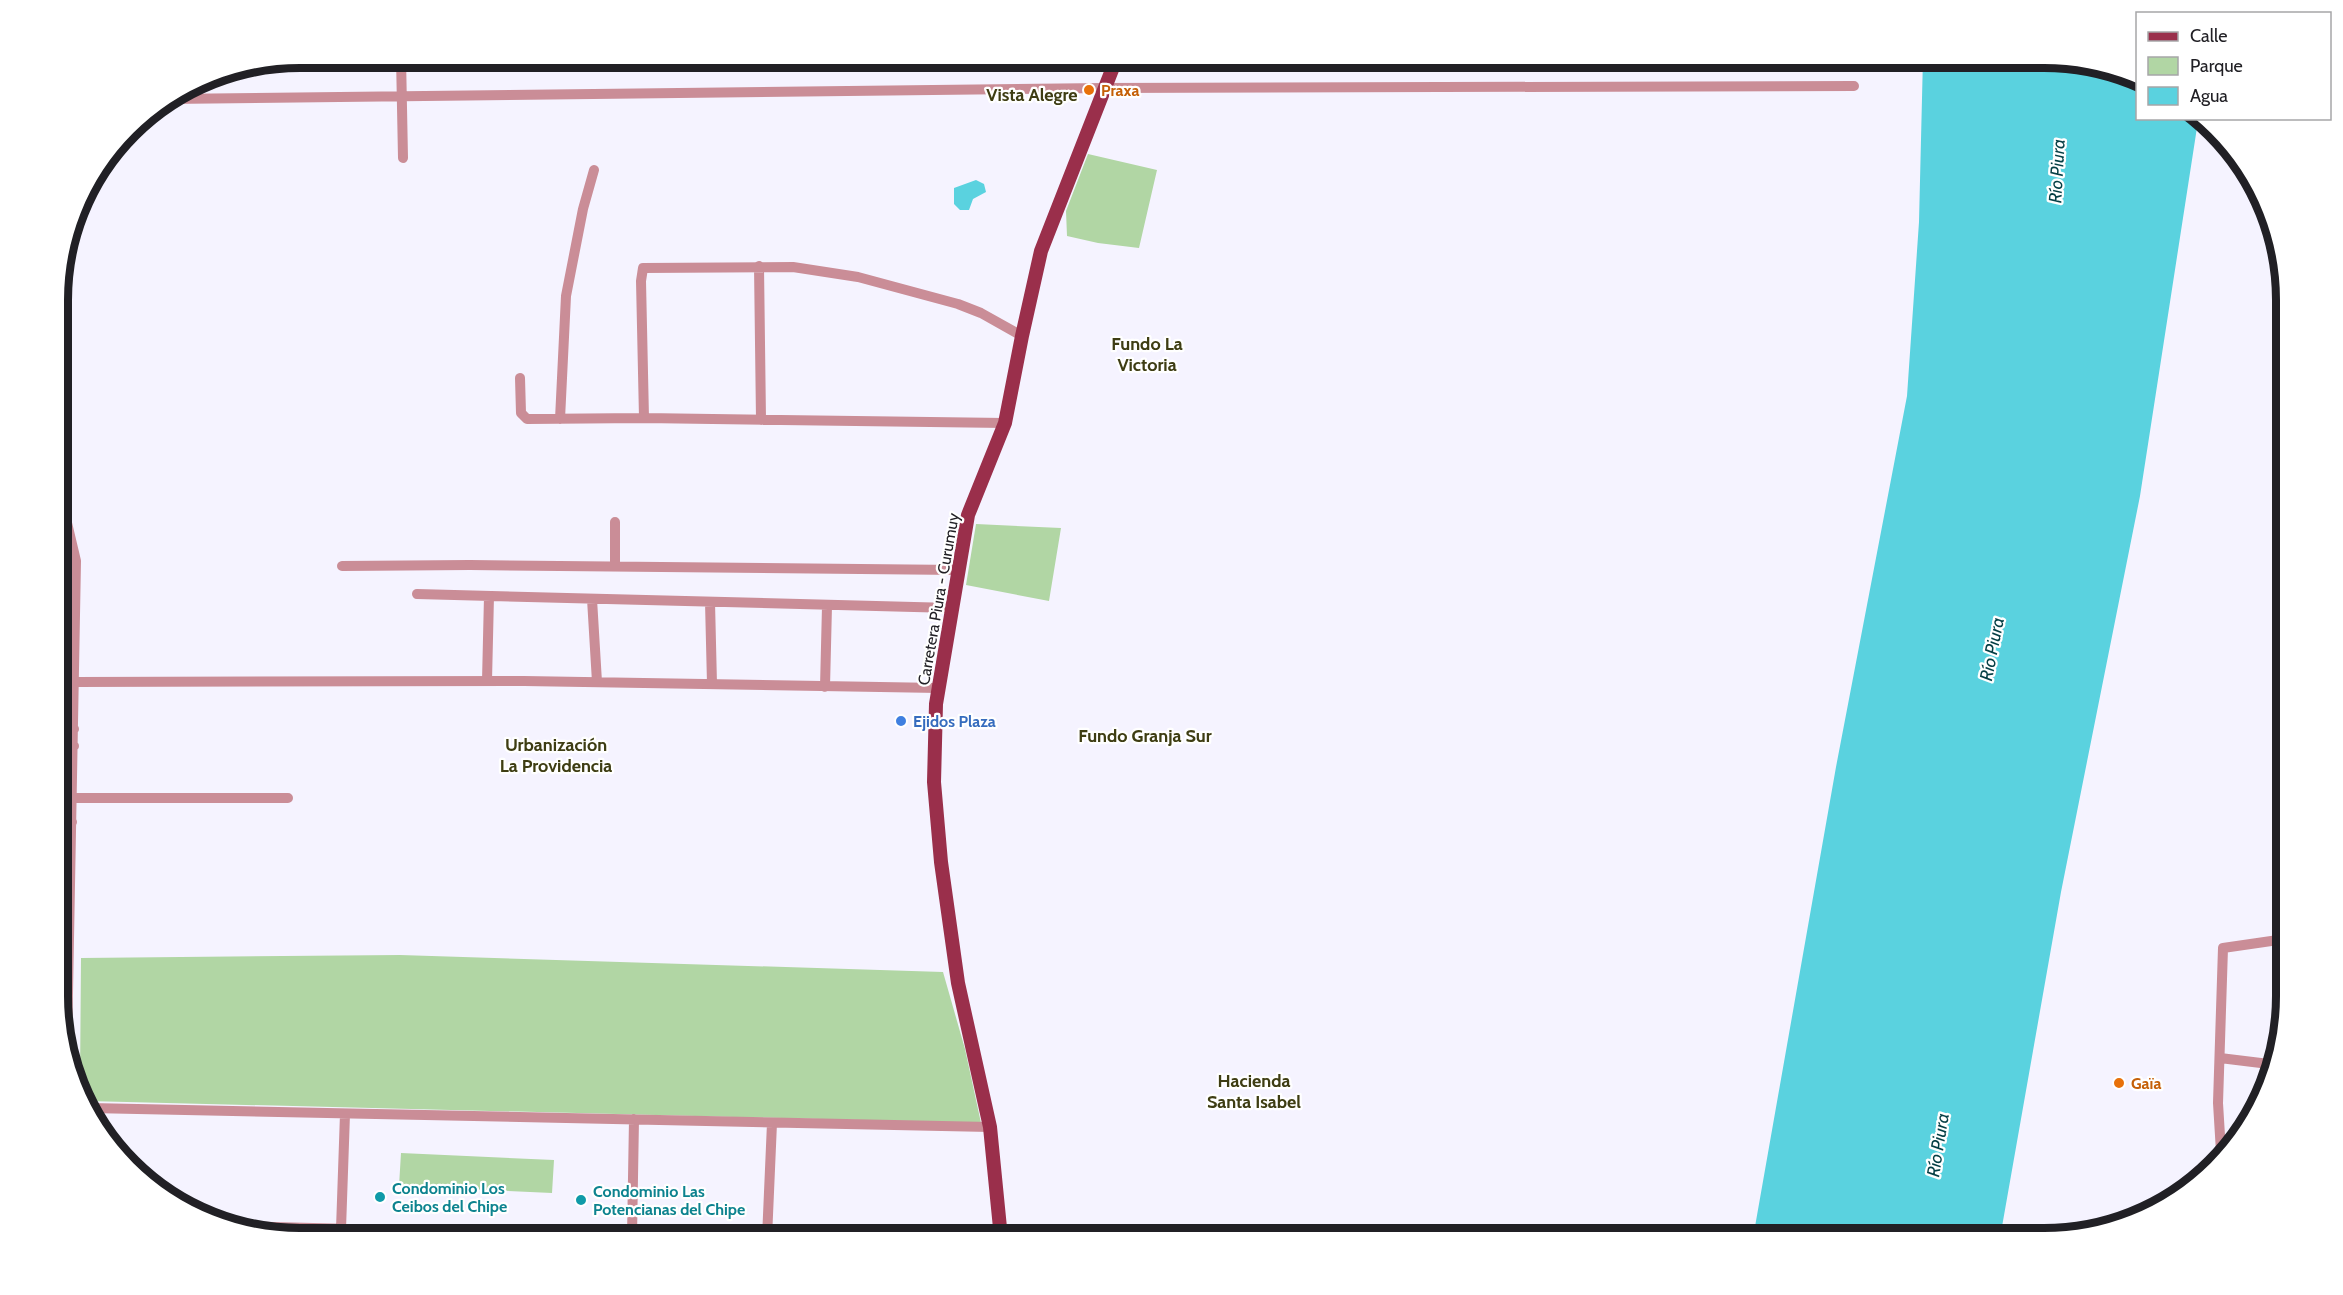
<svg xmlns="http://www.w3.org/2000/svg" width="2343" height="1295" font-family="Cabin,sans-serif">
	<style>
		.green { fill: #b1d6a4 }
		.water { fill: #5ad2df }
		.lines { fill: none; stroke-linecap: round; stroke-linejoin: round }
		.minor { stroke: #ca8d97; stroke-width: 10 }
		.major { stroke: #9a2f4b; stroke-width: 14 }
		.food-dot { fill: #e8710a; stroke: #fff; stroke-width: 2 }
		.shop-dot { fill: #3f7fe0; stroke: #fff; stroke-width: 2 }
		.culture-dot { fill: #0f9aa8; stroke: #fff; stroke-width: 2 }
		.labels { text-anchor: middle; stroke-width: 4.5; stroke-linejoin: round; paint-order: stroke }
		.food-label { font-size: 16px; font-weight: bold; fill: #c56008; stroke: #fff; text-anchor: start }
		.street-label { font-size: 16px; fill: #212025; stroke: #fff }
		.shop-label { font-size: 16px; font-weight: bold; fill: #366cbe; stroke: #fff; text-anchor: start }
		.culture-label { font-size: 16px; font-weight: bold; fill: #0d838f; stroke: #fff; text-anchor: start }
		.neighbourhood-label { font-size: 18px; font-weight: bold; fill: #3e3d13; stroke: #fff }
		.water-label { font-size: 18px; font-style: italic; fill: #053f45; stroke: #fff }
		.rim { fill: none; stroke: #212025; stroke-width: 8 }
	</style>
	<rect width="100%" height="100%" fill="#f5f3ff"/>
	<!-- green -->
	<path class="green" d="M1088,154L1157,170L1139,248L1098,243L1067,236L1066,211Z
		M976,524L1061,528L1049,601L966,585Z
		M400,955L943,972L965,1049L981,1123L87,1101L80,1082L81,958Z
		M401,1153L554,1160L552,1193L399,1186Z"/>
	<!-- water -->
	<path class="water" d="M1923,57H2044L2106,65L2137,78L2138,118H2196L2198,121L2140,496L2061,892L2000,1238H1753L1836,767L1907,396L1919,222Z
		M976,180L984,184L986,192L973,199L969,210H960L954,204V188Z"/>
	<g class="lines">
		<!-- minor -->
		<path class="minor" d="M401,57L403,158
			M168,99L1104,88L1854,86
			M759,266L761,420
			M520,378L521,413L527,419L644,418L1005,423
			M644,418L641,281L643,268L793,267L858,277L958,304L981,313L1022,336
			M560,419L566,296L583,209L594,170
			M342,566L470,565L959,570
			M615,566V522
			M417,594L952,608
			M592,599L597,682
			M710,602L712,684
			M487,681L489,596
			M75,682L524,681L939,688
			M825,687L827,606
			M59,729H74
			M59,746H74
			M73,798H288
			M59,822H72
			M67,1047L76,561L63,506L67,241
			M2220,1058L2269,1064
			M90,1108L990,1127
			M2221,1152L2218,1103L2223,948L2285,939
			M229,1226L715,1238
			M341,1229L345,1114
			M632,1236L634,1119
			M767,1238L772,1123"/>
		<!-- major -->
		<path class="major" d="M1001,1238L990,1127L958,983L941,862L934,782L936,704L968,515L1005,423L1022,336L1041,251L1117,57"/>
	</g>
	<!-- markers -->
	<g class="food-dot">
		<circle cx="1089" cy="90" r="6"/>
		<circle cx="2119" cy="1083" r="6"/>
	</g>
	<circle class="shop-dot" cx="901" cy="721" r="6"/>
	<g class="culture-dot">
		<circle cx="380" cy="1197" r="6"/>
		<circle cx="581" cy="1200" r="6"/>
	</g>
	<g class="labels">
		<!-- food labels -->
		<g class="food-label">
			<text x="1101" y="96">Praxa</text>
			<text x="2131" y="1089">Gaïa</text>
		</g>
		<!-- street labels -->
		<g class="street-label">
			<text transform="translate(938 599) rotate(-80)" y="6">Carretera Piura - Curumuy</text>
		</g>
		<!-- shop labels -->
		<g class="shop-label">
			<text x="913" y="727">Ejidos Plaza</text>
		</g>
		<!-- culture labels -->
		<g class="culture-label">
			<text x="392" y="1194">Condominio Los<tspan x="392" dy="18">Ceibos del Chipe</tspan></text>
			<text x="593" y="1197">Condominio Las<tspan x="593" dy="18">Potencianas del Chipe</tspan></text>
		</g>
		<!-- neighbourhood labels -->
		<g class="neighbourhood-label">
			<text x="1032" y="101">Vista Alegre</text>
			<text x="1147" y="350">Fundo La<tspan x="1147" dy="21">Victoria</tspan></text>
			<text x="1145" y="742">Fundo Granja Sur</text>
			<text x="556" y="751">Urbanización<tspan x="556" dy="21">La Providencia</tspan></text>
			<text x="1254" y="1087">Hacienda<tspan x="1254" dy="21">Santa Isabel</tspan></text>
		</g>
		<!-- water labels -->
		<g class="water-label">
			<text transform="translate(2057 171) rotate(-87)" y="6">Río Piura</text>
			<text transform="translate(1992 649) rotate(-79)" y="6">Río Piura</text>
			<text transform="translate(1938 1145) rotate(-81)" y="6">Río Piura</text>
		</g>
	</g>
	<!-- crop -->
	<path d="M0 0H2343V1295H0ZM300 68H2044A232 232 0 0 1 2276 300V996A232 232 0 0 1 2044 1228H300A232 232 0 0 1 68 996V300A232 232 0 0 1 300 68Z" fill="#fff" fill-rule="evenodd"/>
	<path class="rim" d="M300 68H2044A232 232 0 0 1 2276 300V996A232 232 0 0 1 2044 1228H300A232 232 0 0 1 68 996V300A232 232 0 0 1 300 68Z"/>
	<!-- legend -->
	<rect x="2136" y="12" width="195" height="108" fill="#ffffff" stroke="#a6a6a8" stroke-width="1.5"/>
	<rect x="2148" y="32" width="30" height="9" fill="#9a2f4b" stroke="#a6a6a8" stroke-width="1.5"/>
	<text x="2190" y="42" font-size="18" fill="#212025">Calle</text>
	<rect x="2148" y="57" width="30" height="18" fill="#b1d6a4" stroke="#a6a6a8" stroke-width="1.5"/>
	<text x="2190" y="72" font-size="18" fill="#212025">Parque</text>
	<rect x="2148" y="87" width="30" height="18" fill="#5ad2df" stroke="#a6a6a8" stroke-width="1.5"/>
	<text x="2190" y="102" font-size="18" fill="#212025">Agua</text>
</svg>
